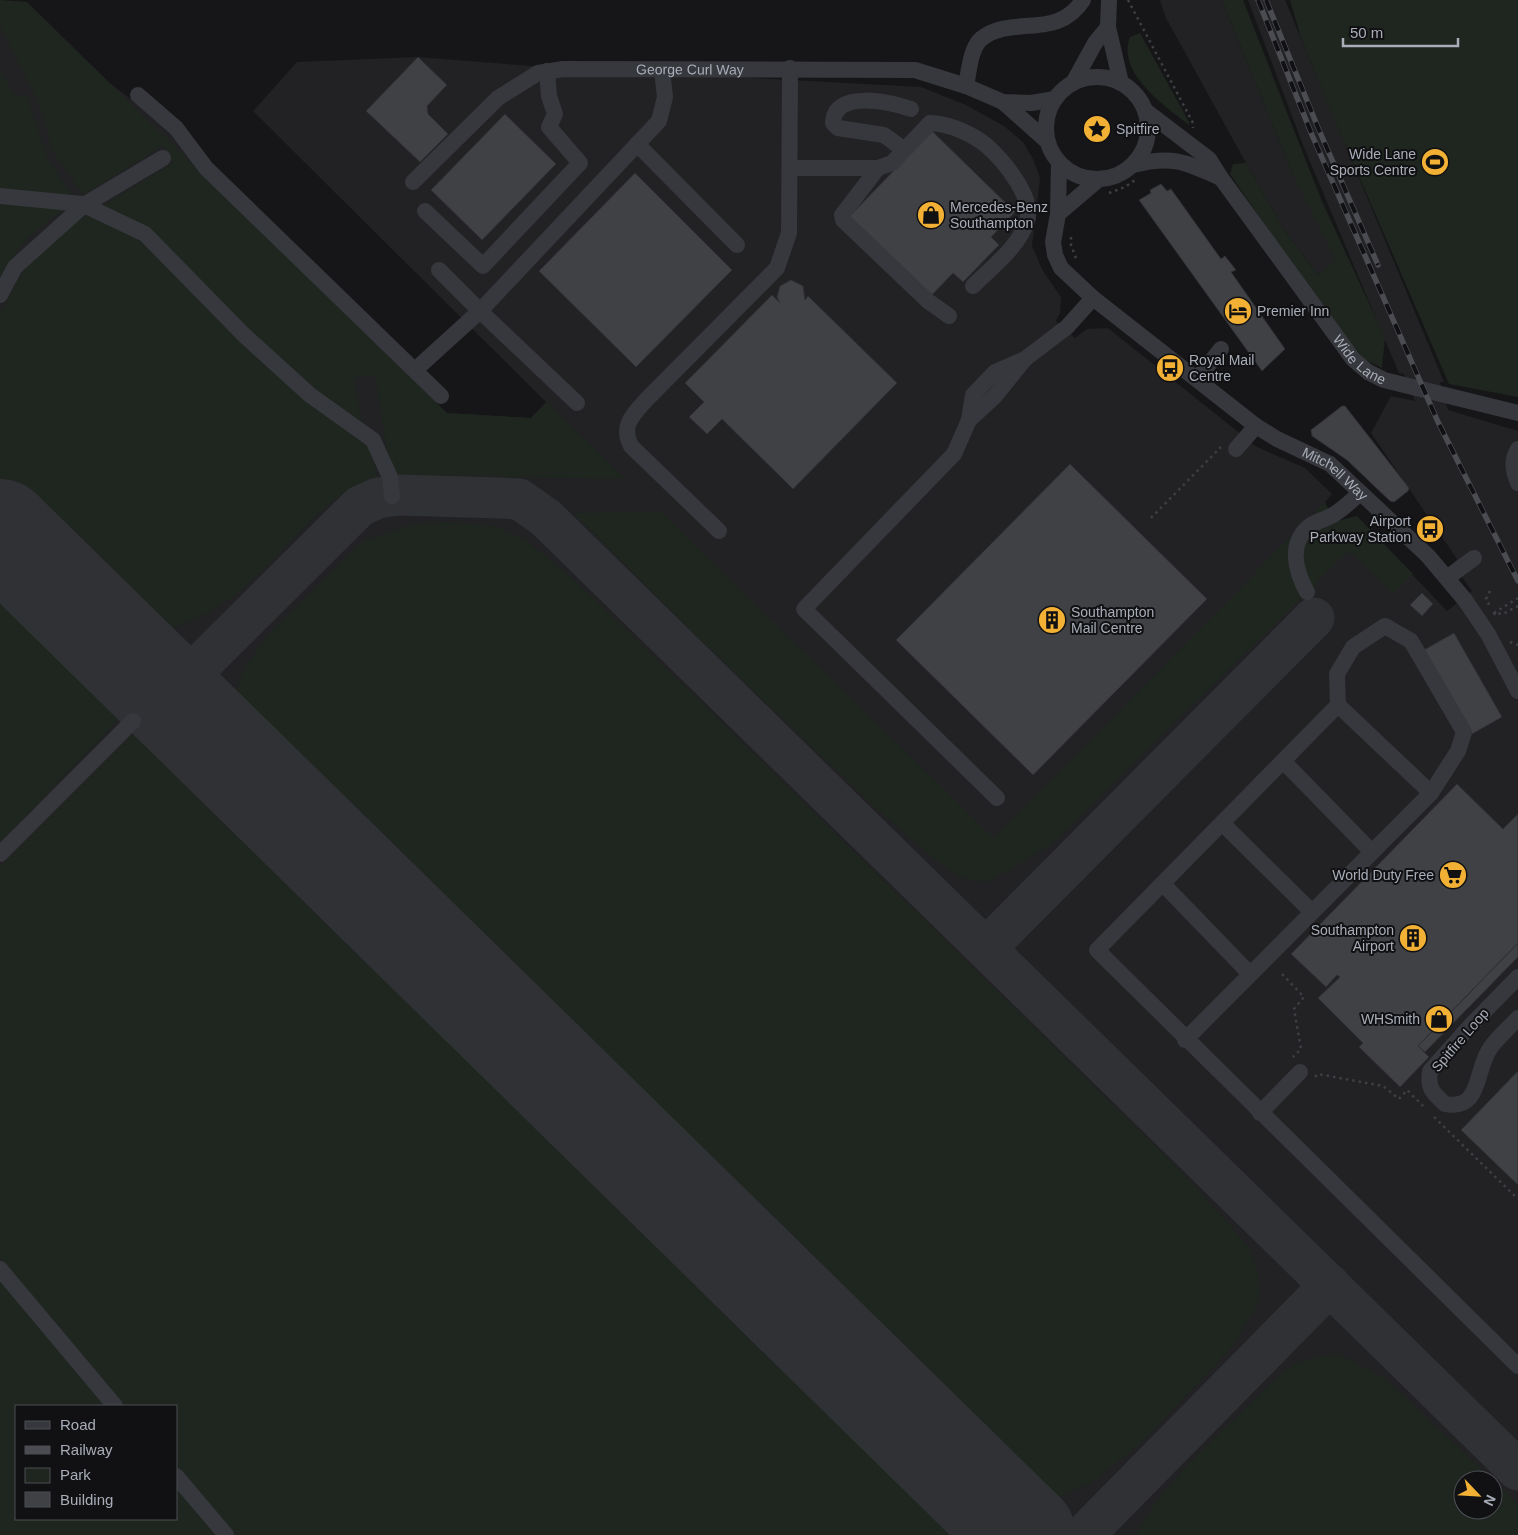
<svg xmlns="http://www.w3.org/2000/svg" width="1518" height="1535" font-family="Arial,sans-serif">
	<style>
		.built { fill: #222225; fill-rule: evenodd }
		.green { fill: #1e261f }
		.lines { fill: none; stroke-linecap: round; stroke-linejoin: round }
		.taxiway { stroke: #303135; stroke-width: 41 }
		.runway { stroke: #303135; stroke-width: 104 }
		.building { fill: #404145; stroke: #303034 }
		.path { stroke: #3d3f44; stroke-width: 2.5; stroke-dasharray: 2.5 4; stroke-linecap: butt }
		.minor { stroke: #37383d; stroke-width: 16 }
		.rail-casing { stroke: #4a4c52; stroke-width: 5.5 }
		.rail { stroke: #111113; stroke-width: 4; stroke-dasharray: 11; stroke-linecap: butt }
		.labels { text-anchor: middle; stroke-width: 4; stroke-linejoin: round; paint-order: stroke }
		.street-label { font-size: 14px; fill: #a8adb8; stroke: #111113 }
		.poi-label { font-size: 14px; fill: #a8adb8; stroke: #111113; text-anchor: start }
	</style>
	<rect width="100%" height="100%" fill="#161618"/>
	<!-- built -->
	<path class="built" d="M0,0L161,122L259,230L447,413L531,418L546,402L253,111L297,62L418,57L531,66L921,87L966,105L1004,126L1023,142L1033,159L1040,178L1032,246L1043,271L1061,297L1060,313L1056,321L1075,338L1087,329L1108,328L1257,447L1305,468L1332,494L1325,502L1334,522L1357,516L1447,611L1472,591L1453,565L1457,559L1371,433L1391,396L1415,401L1404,374L1399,373L1303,145L1248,0H1285L1444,382H1440L1448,410L1518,431V1535H0ZM16,1406H176V1519H16ZM1463,1480H1493V1510H1463Z
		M1160,0H1222L1293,175L1337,260L1318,275L1285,231L1246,163L1166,18Z"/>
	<!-- green -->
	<path class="green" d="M0,0L27,2L447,413L531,418L547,402L626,479L400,475L395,473L389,464L375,375L354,378L363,427L300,381L160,243L97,209L173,163L163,146L83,195L52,150L43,115L33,91L0,25Z
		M1222,0H1243L1321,199L1385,338L1382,368L1364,359L1314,297L1230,174L1233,164L1246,163L1285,231L1318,275L1336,260L1293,175Z
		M1290,0H1518V397L1449,384L1332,114L1301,38Z
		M1140,33L1189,122V125C1165,106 1116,73 1130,37Z
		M0,69L15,97L26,93L47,157L72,195L67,198L0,192Z
		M0,200L65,209C30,234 21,241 0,279Z
		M87,215L125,229L145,244L368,444L378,478C326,491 290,547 251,581C223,607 195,622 158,632L0,476V313L23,271L50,241Z
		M1325,502L1334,522L1357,516L1413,574L1393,594L1349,551L1051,845L988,882L974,881L958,876L943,866L879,811L733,672L573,513L661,512L994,838Z
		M446,522L495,526L528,542L569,575L727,727L1182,1172L1249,1247L1257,1269L1260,1292L1256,1307L1234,1345L1140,1444L1091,1483L1049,1501L236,704L238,685L246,665L272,630L363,541L413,524Z
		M0,594L124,714L0,843Z
		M140,727L964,1535H231L176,1469V1406H124L0,1257V867Z
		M0,1277L109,1406H16V1519H176V1486L218,1535H0Z
		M1339,1354L1387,1380L1493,1480H1463V1510H1493V1480L1518,1504V1535H1135C1162,1486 1203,1449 1243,1411C1260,1394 1277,1374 1298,1363C1311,1357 1325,1355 1339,1354Z"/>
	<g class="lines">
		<!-- taxiway -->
		<path class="taxiway" d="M168,697L360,506L378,498L398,495L500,498L519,499L546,518L1518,1470
			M986,948L1314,618
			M1084,1535L1330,1285"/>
		<!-- runway -->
		<path class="runway" d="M0,531L1024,1535"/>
	</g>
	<!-- building -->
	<path class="building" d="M418,57L447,85L427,106L428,114L448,134L420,162L366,111Z
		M505,114L556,164L482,240L431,190Z
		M932,131L1015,212L991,237L999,245L963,282L953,273L929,298L847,219Z
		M635,173L732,270L636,367L539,271Z
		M1161,184L1167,191L1171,189L1221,259L1225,256L1236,270L1231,272L1285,349L1262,371L1139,200L1151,193L1150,190Z
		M791,280L803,286L805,300L808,296L897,383L793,489L722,419L707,434L689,417L704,402L685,383L772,295L780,303L777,297L780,286Z
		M1342,406H1345L1409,488L1408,491L1394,502L1390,501L1347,460L1312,436L1311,430Z
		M1070,464L1207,599L1033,775L896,640Z
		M1422,593L1433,604L1422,616L1410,605Z
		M1454,633L1502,717L1472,734L1424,650Z
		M1457,784L1503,829L1518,814V943L1418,1046L1429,1057L1400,1087L1359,1047L1363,1043L1318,998L1340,977L1337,975L1326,987L1291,954Z
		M1518,943V957L1425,1052L1418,1046Z
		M1518,1071V1185L1461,1130Z"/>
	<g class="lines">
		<!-- path -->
		<path class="path" d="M1128,0L1193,123V128
			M1109,193L1125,187L1135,180
			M1071,237V245L1077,261
			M1151,518L1221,447
			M1490,591L1486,599L1491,608
			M1494,613L1518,598
			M1495,615L1494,613L1503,614L1518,606
			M1510,642L1518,645
			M1282,974L1304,997L1294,1009L1301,1049L1293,1057
			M1315,1077L1318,1074L1383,1086L1399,1099L1407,1090L1423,1106
			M1434,1117L1518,1199"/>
		<!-- minor -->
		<g class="minor">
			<path d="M1109,0L1108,27L1121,83"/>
			<circle cx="1097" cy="128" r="51"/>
			<path d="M1073,83L1095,43L1108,27"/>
			<path d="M966,86C969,72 970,49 981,39C1011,14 1057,41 1083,0"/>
			<path d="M138,95L176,128L206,168L441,396"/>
			<path d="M1003,102L1048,142"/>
			<path id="s1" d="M1146,111L1209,159L1221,178L1353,359L1368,372L1384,380L1518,413"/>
			<path d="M637,144L737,245"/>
			<path d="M903,149L884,135L838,128L833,123C834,89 890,102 911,109"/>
			<path id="s2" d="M1059,163L1058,214L1053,242L1055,255L1061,268L1093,298L1256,426L1277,439L1330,464L1428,556L1465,600L1488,634L1518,691"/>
			<path d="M1133,165C1173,155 1185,162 1221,178"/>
			<path d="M791,168H878L892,163L930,123C950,124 971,133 987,146C1003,160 1035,198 1027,221C1019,247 992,267 973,286"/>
			<path d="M878,168L842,215L843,220L928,301L949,316"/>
			<path id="s3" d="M413,182L498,98L538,73L563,69L915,70L966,86L1003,102L1031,103L1055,99"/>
			<path d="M0,196L82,204L145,234L244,335L310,395L373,440L390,477L392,496"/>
			<path d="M425,211L483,266L580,163L549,127L555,114L549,96L547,71"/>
			<path d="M1058,214L1098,180"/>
			<path d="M0,295L15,267L84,205L163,158"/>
			<path d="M415,370L480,311L439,270"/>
			<path d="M1197,379L1221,349"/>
			<path d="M577,403L480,311L659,121L665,97L662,70"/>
			<path d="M969,420L995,396L1025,359L1067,327L1093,298"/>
			<path d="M1236,449L1256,426"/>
			<path d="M1518,449C1511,461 1513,471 1518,483"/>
			<path d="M719,531L631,446C620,425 634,414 647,399L777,268L789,233L790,68"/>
			<path d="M1447,578L1474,558"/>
			<path d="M1307,592C1295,570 1288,542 1311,525C1318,521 1326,519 1333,515C1343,509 1351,501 1360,493"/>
			<path d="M1283,761L1372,852"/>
			<path d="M1431,793L1458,751L1464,732L1411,641L1385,626L1353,647L1337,674L1338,705L1097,950L1518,1366"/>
			<path d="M997,798L804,609L954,454L969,420L973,395L995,372L1025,359"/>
			<path d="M1222,823L1312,912"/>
			<path d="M0,854L133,721"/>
			<path d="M1163,884L1250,974"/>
			<path d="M1518,977L1471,1025L1430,1071C1427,1088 1433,1093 1445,1104C1483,1111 1474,1069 1491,1047C1498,1037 1509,1028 1518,1018"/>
			<path d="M1185,1040L1431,793L1338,705"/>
			<path d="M1260,1113L1300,1072"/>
			<path d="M0,1269L115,1406"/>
			<path d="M176,1476L226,1535"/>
		</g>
		<defs>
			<path id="rail" d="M1258,0L1312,135L1438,422L1518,581
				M1266,0L1319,130L1378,265"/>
		</defs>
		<!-- rail casing -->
		<use href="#rail" class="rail-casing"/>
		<!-- rail -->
		<use href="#rail" class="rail"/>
	</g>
	<!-- icons -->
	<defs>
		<symbol id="sight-disc" viewBox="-11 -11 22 22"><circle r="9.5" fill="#f2b134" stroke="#111113"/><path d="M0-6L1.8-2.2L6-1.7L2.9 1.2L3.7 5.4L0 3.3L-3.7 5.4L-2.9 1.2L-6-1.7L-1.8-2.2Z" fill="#111"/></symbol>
		<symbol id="stadium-disc" viewBox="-11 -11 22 22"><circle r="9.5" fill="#f2b134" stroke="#111113"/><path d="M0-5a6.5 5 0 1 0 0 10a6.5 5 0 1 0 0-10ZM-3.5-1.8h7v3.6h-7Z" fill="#111"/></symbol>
		<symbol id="shop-disc" viewBox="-11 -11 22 22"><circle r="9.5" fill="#f2b134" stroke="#111113"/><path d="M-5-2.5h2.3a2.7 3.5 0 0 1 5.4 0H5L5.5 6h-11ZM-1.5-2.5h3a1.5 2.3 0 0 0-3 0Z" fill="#111"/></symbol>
		<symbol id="hotel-disc" viewBox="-11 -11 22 22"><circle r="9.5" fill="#f2b134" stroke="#111113"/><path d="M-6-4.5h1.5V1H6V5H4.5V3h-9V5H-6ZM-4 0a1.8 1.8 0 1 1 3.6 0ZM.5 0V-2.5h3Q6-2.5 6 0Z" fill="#111"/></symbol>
		<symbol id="bus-disc" viewBox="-11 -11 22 22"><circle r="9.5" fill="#f2b134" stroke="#111113"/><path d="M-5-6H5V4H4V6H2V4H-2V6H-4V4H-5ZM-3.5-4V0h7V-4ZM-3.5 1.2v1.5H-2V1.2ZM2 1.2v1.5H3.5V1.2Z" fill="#111"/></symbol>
		<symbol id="building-disc" viewBox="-11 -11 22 22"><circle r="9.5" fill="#f2b134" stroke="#111113"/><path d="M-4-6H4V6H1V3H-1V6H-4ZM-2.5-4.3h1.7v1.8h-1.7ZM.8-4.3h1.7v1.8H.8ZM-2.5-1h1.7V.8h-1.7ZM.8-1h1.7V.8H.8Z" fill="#111"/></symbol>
		<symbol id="supermarket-disc" viewBox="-11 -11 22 22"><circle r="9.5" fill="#f2b134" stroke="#111113"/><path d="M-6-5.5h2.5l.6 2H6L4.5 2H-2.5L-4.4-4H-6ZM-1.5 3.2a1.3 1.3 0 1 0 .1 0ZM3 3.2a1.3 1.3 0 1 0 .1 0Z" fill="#111"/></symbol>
	</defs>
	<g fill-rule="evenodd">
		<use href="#sight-disc" x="1081" y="113" width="32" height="32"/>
		<use href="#stadium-disc" x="1419" y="146" width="32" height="32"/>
		<use href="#shop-disc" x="915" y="199" width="32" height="32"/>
		<use href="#hotel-disc" x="1222" y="295" width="32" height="32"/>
		<use href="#bus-disc" x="1154" y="352" width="32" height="32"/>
		<use href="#bus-disc" x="1414" y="513" width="32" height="32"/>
		<use href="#building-disc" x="1036" y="604" width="32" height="32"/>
		<use href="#supermarket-disc" x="1437" y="859" width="32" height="32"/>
		<use href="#building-disc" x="1397" y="922" width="32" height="32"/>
		<use href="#shop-disc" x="1423" y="1003" width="32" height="32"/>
	</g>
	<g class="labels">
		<!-- street labels -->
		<g class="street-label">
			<text dy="5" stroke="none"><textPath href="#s3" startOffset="319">George Curl Way</textPath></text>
			<text dy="5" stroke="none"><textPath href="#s1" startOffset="331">Wide Lane</textPath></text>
			<text dy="5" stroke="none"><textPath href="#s2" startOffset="451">Mitchell Way</textPath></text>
			<text transform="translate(1460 1040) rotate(-49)" y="5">Spitfire Loop</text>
		</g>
		<!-- poi labels -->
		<g class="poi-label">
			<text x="1116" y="134">Spitfire</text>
			<text x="1416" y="159" text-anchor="end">Wide Lane<tspan x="1416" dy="16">Sports Centre</tspan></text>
			<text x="950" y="212">Mercedes-Benz<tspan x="950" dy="16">Southampton</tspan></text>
			<text x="1257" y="316">Premier Inn</text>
			<text x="1189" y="365">Royal Mail<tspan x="1189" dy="16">Centre</tspan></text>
			<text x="1411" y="526" text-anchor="end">Airport<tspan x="1411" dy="16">Parkway Station</tspan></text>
			<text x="1071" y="617">Southampton<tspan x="1071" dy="16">Mail Centre</tspan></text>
			<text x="1434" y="880" text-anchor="end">World Duty Free</text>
			<text x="1394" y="935" text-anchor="end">Southampton<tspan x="1394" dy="16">Airport</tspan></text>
			<text x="1420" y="1024" text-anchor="end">WHSmith</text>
		</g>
	</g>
	<!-- legend -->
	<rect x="15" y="1405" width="162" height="115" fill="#111113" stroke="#4d4f55"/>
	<rect x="25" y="1421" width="25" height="8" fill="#37383d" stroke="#4d4f55"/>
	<text x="60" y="1430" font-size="15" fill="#a8adb8">Road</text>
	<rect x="25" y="1446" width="25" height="8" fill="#4a4c52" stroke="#4d4f55"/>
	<text x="60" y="1455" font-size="15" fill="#a8adb8">Railway</text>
	<rect x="25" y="1468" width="25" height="15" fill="#1e261f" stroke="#4d4f55"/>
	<text x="60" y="1480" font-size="15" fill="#a8adb8">Park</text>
	<rect x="25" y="1492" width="25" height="15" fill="#404145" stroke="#4d4f55"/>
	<text x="60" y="1505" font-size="15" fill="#a8adb8">Building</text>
	<!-- north arrow -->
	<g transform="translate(1478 1495) rotate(115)"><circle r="24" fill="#111113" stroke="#4d4f55"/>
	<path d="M0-4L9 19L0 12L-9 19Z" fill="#f2b134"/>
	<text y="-8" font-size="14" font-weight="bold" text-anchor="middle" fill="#a8adb8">N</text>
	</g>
	<!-- scale -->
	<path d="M1343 38v8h115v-8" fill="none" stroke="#a8adb8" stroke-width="2.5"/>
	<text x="1350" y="38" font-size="15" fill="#a8adb8" stroke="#111113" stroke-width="4" paint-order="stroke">50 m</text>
</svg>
